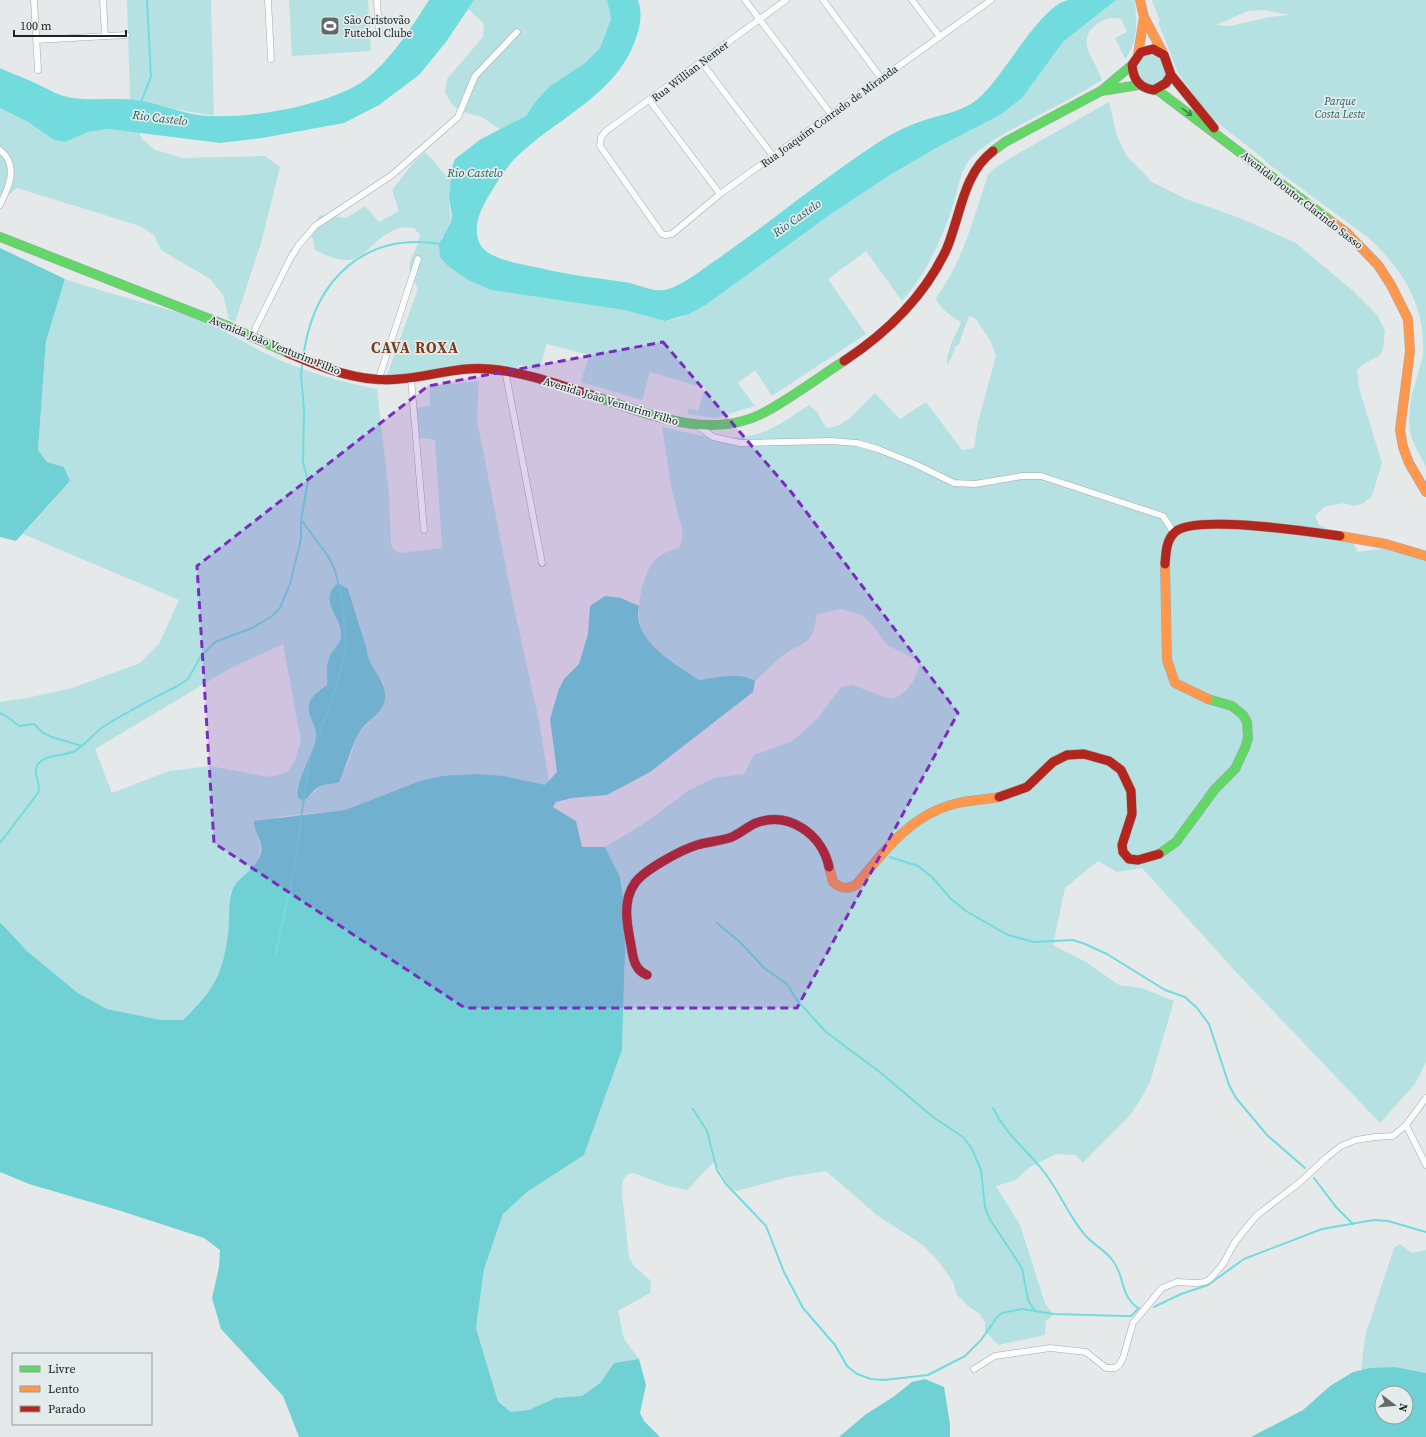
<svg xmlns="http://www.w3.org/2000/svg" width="1426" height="1437" font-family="'Source Serif 4',serif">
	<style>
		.green { fill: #b6e1e2; fill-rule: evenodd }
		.forest { fill: #70d1d4; fill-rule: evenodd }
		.water { fill: #71dbde }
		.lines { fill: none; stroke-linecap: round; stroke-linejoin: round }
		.stream { stroke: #71dbde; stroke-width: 2 }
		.street-casing { stroke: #a5a8a8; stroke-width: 7 }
		.fast-casing { stroke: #a5a8a8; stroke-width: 10 }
		.slow-casing { stroke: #a5a8a8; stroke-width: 10 }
		.jam-casing { stroke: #a5a8a8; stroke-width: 10 }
		.street { stroke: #fbfcfc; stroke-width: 6 }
		.fast { stroke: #63d668; stroke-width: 9 }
		.slow { stroke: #ff974d; stroke-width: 9 }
		.jam { stroke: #b3261e; stroke-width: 9 }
		.oneway { stroke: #427d46 }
		.marked { fill: #7b2cbf; fill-opacity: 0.2; stroke: #7b2cbf; stroke-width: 3; stroke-dasharray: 8 5; stroke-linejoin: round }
		.labels { text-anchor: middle; stroke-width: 3.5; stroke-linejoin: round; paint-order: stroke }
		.poi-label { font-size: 11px; fill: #212424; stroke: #e3ebeb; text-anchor: start }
		.street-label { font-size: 11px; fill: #212424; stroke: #e3ebeb }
		.park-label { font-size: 11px; font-style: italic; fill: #266263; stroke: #e3ebeb }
		.water-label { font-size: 12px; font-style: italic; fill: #235e60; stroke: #e3ebeb }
		.district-label { font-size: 15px; font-weight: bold; letter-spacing: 1px; fill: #7a3b17; stroke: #e3ebeb }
	</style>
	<rect width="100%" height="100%" fill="#e5e9e9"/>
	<!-- green -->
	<path class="green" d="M127,0H211L214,115C185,113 158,103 130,100Z
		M289,0H368L371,51L292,56Z
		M474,0H607L611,19L600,48L585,63L550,86L536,101L526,116L501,130L482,117L466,113L453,106L445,92L447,79L483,37L484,24L468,9Z
		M1116,0H1134L1135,3C1137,25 1138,42 1125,59L1115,38L1127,32L1121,19C1114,17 1107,18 1100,22C1072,40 1095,58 1102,80C1088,88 1074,97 1060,104C1037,117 978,143 966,165C958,179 957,196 951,211C940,244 925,275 902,301L866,251L828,279L866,334L772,396L755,370L738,383L755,406L715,418L687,414L689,408L698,411L705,388L650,372L642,400L581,382L589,355L547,344L539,370L520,365L511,372L491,369L386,378L418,289C401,257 414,264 420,235L414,228C409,228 403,227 399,228C360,243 367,277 315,250L313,239L309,232L320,215L346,218L365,206L379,222L399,211L392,190L414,162L425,152L451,181C450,188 448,196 449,203C452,220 452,224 441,238L448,266L468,280L491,290L624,310L665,321L679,318L707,304L831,214L890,175L938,147L1000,115L1022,98L1063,42Z
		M1152,0H1426V467C1421,456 1411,442 1410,430C1406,404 1417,380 1423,355C1426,307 1403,270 1370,239L1266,162L1264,159L1209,116L1178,73L1158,22L1160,21ZM1264,10L1289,15L1270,17L1230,26L1216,25L1248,11Z
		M1148,55C1160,55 1167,66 1166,77L1156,86L1147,85C1136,77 1131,59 1148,55Z
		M1109,102L1117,136L1126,155L1152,182L1186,199L1240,218L1296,243L1353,291L1378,316L1385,331L1383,349L1379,356L1365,363L1357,370L1359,388L1382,463L1372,496L1362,504L1354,506L1342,503L1324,507L1315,516L1319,525L1352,541L1358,552L1399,546L1426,555V1062L1415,1084L1380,1123L1236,972L1142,868L1117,872L1098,861L1065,888L1053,945L1086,962L1119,985L1142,988L1174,1001L1150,1082L1142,1097L1131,1114L1083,1163L1076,1155L1056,1154L1030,1167L1016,1180L996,1186L1020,1225L1045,1303L1053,1315L1046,1321L1045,1335L998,1345L985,1331V1322L980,1314L968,1306L957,1295L953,1282L939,1262L923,1245L878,1216L826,1171L788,1177L737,1191L731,1189L714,1162L687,1190L668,1186L633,1173L628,1174L623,1180L622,1192L629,1257L635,1267L651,1281L650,1293L618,1311L624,1339L639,1359L614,1363L600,1383L582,1396L555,1398L529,1410L511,1412L498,1400L476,1328L484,1269L503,1214L527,1192L584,1155L622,1050L625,950L624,903L620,877L605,847L642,825L689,790L714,778L744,774L754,755L790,742L797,737L817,719L841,687L852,685L891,699C906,696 919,677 919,661L887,645L871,623L861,615L841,609L817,614C811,650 804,639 781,657C772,665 764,673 755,681C739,671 717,678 699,680C681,668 660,656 646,639C632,622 641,572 657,558C663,553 671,550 679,548L683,537L681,525L672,491L662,427C690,434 723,442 753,435C773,431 792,416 809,405L817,412L826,428C847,427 861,406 875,393L900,419L926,402L962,450L974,448L978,422L996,356L991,342L976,319L969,316L959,344L956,346L948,365C944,356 957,332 961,322C952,317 939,308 936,298C964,259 973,219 988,175L996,167L1017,154Z
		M0,108L28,122L54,140L60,141L65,142L88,132L109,129L139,132L142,139L155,150L183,158L265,156L280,167L261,243L235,322L229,319L223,295L210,279L161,250L154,235L140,226L17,188L0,201Z
		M65,279C111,295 160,305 205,322C229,332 249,346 273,357C305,372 342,382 377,389L389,494L391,545L395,551L401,553L442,548L435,440L415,437L412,408L430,406V386L479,381L477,420L513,603L539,721L549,781L545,786L504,776L420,781L345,810L283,816L254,825C263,850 264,858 244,877C241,880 235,883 233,887C226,901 230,918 228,933C224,973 212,993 184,1020H161L107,1009L78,993L27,951L0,922V702L27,698L72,688L140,663L159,644L179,600L23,534L70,481L64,467L47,462L38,450L46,341ZM334,587L348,589L367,650L368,660L384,684L369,723C353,733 353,757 344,772C341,776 337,780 334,784C322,784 317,788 310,797L298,786L304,774L316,736L315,726L310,714L312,697L327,685C328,676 325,668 329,658C332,651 340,645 341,637C344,618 323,613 334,587ZM283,644L301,741L295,760L289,770L282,774L269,777L210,766L169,771L112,793L95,749L229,669Z
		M1400,1244L1412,1253L1426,1250V1373L1395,1367L1361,1370L1365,1336L1394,1248Z"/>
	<!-- forest -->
	<path class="forest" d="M0,248L65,279L46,341L38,450L47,462L64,467L70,481L16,541L0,537Z
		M338,583L348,589L367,650C368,668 384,676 385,694C387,708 373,717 364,726C354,736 346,768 339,782C332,785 324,783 317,788C311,792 309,798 303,801L298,798C295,779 314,756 316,736C317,725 307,716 309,706C310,696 319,691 327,685C328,675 325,668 329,658C331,651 340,645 341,637C344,618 316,602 338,583Z
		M605,596L621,598L639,606C631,641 676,664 699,680C716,678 739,671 755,681L753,692L650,772L607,795L572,798L556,802L553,807L576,821L582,847H605L620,877L624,903L625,950L622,1050L584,1155L527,1192L503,1214L484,1269L476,1328L498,1401L511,1412L529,1410L555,1398L582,1396L600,1383L614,1363L639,1359L646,1385L640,1413L644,1421L660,1437H299L283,1396L221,1329L212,1298L219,1267L220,1250L204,1238L121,1211L29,1184L0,1172V922L27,951L78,993L107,1009L161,1020H183C213,991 223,975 228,933C230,918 227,903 233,888C238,877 255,871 261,853C264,842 253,831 254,821L345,810L420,781L442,776L477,774L504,776L545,785L557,772L550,719L559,689L564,679L579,664L588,634L590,606Z
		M1395,1367L1426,1373V1437H1251L1303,1410L1330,1386L1353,1372L1370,1368ZM1382,1393H1406V1417H1382Z
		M925,1379L944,1387L950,1424V1437H839L865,1415L893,1397L912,1382Z"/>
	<!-- water -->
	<path class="water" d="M429,0H474L446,42L419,75L379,105L344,123L262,138L220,143L109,129L88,132L65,142L54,140L28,122L0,108V68C12,74 26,78 39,85C50,90 59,96 72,98C95,101 119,97 142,101C159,104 175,110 192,114C237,122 324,107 362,82C388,64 412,27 429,0Z
		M607,0H638C643,14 640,27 635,41C616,93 562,116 523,151C508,163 498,181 488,197C480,211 473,226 479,242C486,260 523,264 540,268C568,275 596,278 624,282C638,284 651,292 665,290C680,287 703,269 716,260C768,224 817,183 870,148C885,137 904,127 922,121C942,114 964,112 980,97C1004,76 1040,6 1068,0C1081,0 1102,0 1116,0L1063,42L1022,98L1000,115L938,147L890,175L831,214L707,304L689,314L665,321L624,310L491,290L468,280L448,266L440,257L439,244L451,222L452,215L449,198L452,167L455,159L481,139L526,116L536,101L550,86L585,63L600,48L611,19Z"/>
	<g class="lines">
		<!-- stream -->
		<path class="stream" d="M141,102L151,77L147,0
			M304,351C316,278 365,232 441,244
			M0,713L9,718L19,726L34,724L43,733L52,737L82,746
			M0,843L38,793C42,782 31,773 38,764C46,754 65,756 75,751C87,744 94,732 106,725C130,710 154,698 179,685L188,679L201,656L215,642L252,628L272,616L280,608L290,584L301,539V520L308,481L303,462L304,410L301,375L302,365
			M890,857L918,866L932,877L951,899L966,911L1008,935L1034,942L1073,940L1085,944L1107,954L1165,990L1185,997L1197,1008L1209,1024L1229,1085L1236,1098L1267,1135L1305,1168
			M717,923L740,942L764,968L787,984L796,999L826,1032L881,1073L933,1117L963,1137L972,1149L981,1170L985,1207L989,1218L1022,1268L1028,1300L1035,1311
			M275,957L295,864L309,761L333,696L345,655L346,641L342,600L335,570L328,556L302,521
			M993,1108C1008,1138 1026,1148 1044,1172C1060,1192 1069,1217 1086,1236C1094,1245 1106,1251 1113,1261C1125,1276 1120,1296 1138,1308
			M693,1109L707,1131L717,1170L726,1184L766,1226L784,1272L803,1308L835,1345L847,1366L857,1374L871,1379L884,1380L928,1375L965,1356L981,1340L998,1316L1002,1313L1022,1309L1054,1314L1124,1316H1131L1139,1308
			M1314,1178L1336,1207L1353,1224
			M1154,1307L1181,1294L1208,1285L1244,1259L1322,1229L1374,1220L1388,1221L1426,1232"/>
		<defs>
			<path id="street" d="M34,0L38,70
				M103,0L105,36
				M268,0L271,59
				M377,0L379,34
				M745,0L831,114
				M786,0L606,131L601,137L600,146L662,234L665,235L672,234L720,194L991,0
				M823,0L881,78
				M912,0L940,37
				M36,40L126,35
				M702,63L773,156
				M650,101L720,194
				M0,150C19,165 9,187 0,205
				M252,335L290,259L298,246L315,226L392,175L458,117L475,76L517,32
				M505,370L542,563
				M411,379L424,530
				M378,381L418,259
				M698,426L713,437L740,443L831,441L857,443L878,449L915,464L954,483L975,484L1022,476H1041L1163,516L1174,533
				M1426,1098L1406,1125L1426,1165
				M974,1369L995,1356L1050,1348L1086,1352L1106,1368H1115L1119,1365L1123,1358L1133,1323L1162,1288L1177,1282L1196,1283L1205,1282L1210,1279L1223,1264L1235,1242L1256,1216L1299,1183L1326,1158L1341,1146L1356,1140L1375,1137L1393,1136L1406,1125"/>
			<path id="fast" d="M1156,89L1332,222
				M1101,91L1139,85
				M993,151L1005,142L1101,91L1132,65
				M0,237L230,327L288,353
				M597,397C651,415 713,442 767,411C794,396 819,377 844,361
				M1159,854L1176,842L1215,789L1235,769L1245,748L1248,738L1247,722L1243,715L1232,706L1208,699"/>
			<path id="slow" d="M1140,0L1144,17L1162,51
				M1138,55L1144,17
				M1332,222L1346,232L1378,265L1391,285L1408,319L1410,351L1400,430L1403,447L1409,463L1426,492
				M1340,536L1386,544L1426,556
				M1165,564L1167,660L1175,683L1208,699
				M829,867L833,882C841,889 848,890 857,884C884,851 911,815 954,804C969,800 984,800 999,797"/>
			<path id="jam" d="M1153,49L1164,55L1171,75L1166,83L1154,90C1139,88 1133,79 1132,65L1141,52Z
				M1171,75L1214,128
				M288,353C323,368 360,383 399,379C429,377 459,366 489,369C526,372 562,386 597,397
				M844,361C888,332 925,296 947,248C961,214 963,174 993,151
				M1165,564C1166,553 1166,540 1175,532C1195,514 1311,532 1340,536
				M999,797L1027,787L1053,762L1067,755L1084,754L1109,761L1121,770L1131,791L1132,814L1122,845L1123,852L1129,859L1138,860L1159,854
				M647,975C634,970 633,957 631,945C627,925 622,901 635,883C644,870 681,850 697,845C707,842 719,841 729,838C739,835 746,827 756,823C789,811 822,834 829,867"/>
		</defs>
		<!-- street casing -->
		<use href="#street" class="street-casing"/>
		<!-- fast casing -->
		<use href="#fast" class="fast-casing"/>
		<!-- slow casing -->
		<use href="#slow" class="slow-casing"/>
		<!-- jam casing -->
		<use href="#jam" class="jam-casing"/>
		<!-- street -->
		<use href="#street" class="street"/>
		<!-- fast -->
		<use href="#fast" class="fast"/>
		<!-- slow -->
		<use href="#slow" class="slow"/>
		<!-- jam -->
		<use href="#jam" class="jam"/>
	</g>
	<!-- one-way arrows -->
	<defs><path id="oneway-shaft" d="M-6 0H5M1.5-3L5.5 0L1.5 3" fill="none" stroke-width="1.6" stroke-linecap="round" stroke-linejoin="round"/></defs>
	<use class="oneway" href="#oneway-shaft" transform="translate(1187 112) rotate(36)"/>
	<!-- marked area -->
	<path class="marked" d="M663,342L792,493L958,713L797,1008H465L214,843L197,566L428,386Z"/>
	<!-- icons -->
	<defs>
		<symbol id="stadium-square" viewBox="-11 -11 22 22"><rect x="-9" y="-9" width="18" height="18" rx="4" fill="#666969" stroke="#e3ebeb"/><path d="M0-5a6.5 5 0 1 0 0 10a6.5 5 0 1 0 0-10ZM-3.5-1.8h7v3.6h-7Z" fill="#fff"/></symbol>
	</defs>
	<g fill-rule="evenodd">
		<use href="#stadium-square" x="319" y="15" width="22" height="22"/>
	</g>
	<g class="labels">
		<!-- poi labels -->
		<g class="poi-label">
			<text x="344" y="24">São Cristovão<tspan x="344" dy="13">Futebol Clube</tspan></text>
		</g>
		<!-- street labels -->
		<g class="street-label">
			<text transform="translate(690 71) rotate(-37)" y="4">Rua Willian Nemer</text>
			<text transform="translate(829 116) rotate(-36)" y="4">Rua Joaquim Conrado de Miranda</text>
			<text transform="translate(1302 200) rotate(38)" y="4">Avenida Doutor Clarindo Sasso</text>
			<text transform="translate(275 345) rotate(22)" y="4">Avenida João Venturim Filho</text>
			<text transform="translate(611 401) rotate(17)" y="4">Avenida João Venturim Filho</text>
		</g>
		<!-- park labels -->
		<g class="park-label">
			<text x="1340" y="105">Parque<tspan x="1340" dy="13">Costa Leste</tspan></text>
		</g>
		<!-- water labels -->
		<g class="water-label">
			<text transform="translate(160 118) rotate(7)" y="4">Rio Castelo</text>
			<text x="475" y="177">Rio Castelo</text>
			<text transform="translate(797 218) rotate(-35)" y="4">Rio Castelo</text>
		</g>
		<!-- district labels -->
		<g class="district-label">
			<text x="415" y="353">CAVA ROXA</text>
		</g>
	</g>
	<!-- legend -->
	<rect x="12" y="1353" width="140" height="72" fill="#e3ebeb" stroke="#959b9b"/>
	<rect x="20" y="1366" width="20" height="6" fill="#63d668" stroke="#959b9b"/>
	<text x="48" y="1373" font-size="12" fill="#212424">Livre</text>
	<rect x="20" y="1386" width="20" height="6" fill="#ff974d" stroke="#959b9b"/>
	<text x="48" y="1393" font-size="12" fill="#212424">Lento</text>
	<rect x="20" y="1406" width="20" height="6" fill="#b3261e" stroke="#959b9b"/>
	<text x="48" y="1413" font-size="12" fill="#212424">Parado</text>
	<!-- north arrow -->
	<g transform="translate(1394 1405) rotate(106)"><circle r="19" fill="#e3ebeb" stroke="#959b9b"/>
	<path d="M0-3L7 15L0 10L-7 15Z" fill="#666969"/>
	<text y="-6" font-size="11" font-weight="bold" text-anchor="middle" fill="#212424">N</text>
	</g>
	<!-- scale -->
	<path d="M14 30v6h112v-6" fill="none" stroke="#212424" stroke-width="2"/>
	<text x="20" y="30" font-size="12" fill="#212424" stroke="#e3ebeb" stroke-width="3" paint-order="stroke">100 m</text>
</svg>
